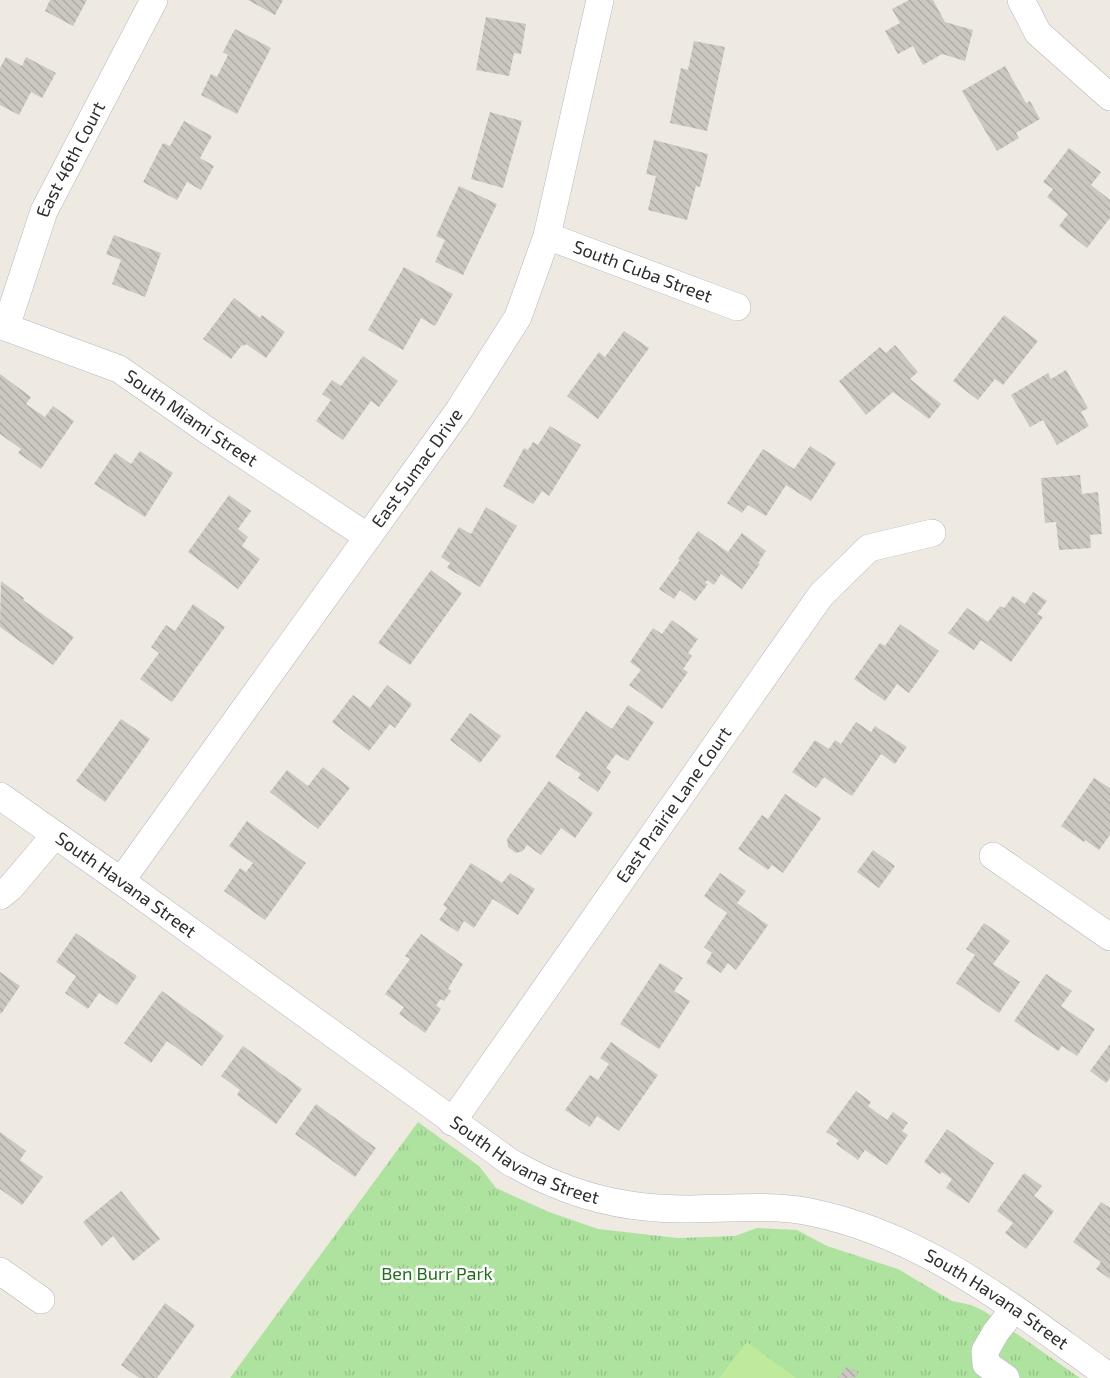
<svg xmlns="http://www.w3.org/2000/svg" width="1110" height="1378" font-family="'Exo 2',sans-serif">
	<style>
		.grass { fill: url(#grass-tufts) }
		.pitch { fill: #bfe99b }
		.building { fill: url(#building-back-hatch) }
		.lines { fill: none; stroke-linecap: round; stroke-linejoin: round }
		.minor-casing { stroke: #b4b5c0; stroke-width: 28 }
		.minor { stroke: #fff; stroke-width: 27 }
		.labels { text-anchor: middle; stroke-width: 5; stroke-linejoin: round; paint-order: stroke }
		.street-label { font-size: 18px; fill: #2d2d2d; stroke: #fff }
		.park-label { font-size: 18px; fill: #246b1d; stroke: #fff }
	</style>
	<defs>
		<pattern id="grass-tufts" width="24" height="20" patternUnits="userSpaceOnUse" patternTransform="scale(1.5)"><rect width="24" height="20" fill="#aee39f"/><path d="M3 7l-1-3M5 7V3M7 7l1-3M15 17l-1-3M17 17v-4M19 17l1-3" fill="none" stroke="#96c389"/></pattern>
		<pattern id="building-back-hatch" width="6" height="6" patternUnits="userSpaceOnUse" patternTransform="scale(1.5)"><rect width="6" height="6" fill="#cac8bf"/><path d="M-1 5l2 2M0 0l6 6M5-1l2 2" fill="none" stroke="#aeaca4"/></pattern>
	</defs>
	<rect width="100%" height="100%" fill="#eeeae1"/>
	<!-- grass -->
	<path class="grass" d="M418,1122L479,1166L496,1188L549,1212L598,1229L678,1238L735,1236L757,1228L797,1230L827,1246L898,1269L952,1301L971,1305L984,1311L1080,1378H230Z"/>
	<!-- pitch -->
	<path class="pitch" d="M747,1342L796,1378H719Z"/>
	<!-- building -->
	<path class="building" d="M50,0H87L73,26L45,11Z
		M248,0H283L275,15Z
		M909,0H933L945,22L973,30L965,61L942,54L923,65L913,46L898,54L885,31L900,23L892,9Z
		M486,17L526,24L521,54L514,53L509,76L476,70Z
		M235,29L271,48L237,114L201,95L211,74L217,77L228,55L223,52Z
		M694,41L725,47L707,131L670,123L681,68L688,70Z
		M6,57L22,66L26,57L56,73L42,98L31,92L19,115L0,105V68Z
		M1005,66L1026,103L1030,101L1040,119L1016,133L1019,138L997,151L962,91Z
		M490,112L522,121L503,188L471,179Z
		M184,121L212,136L200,158L214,166L201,190L187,182L177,200L143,182L163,143L170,146Z
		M654,140L708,154L700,187L696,186L687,220L648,210L656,176L646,174Z
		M1069,148L1101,172L1091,185L1110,200V218L1087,248L1059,226L1068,214L1047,197L1053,189L1043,182Z
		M459,186L497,204L463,275L435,262L445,240L436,236Z
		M114,235L161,253L145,297L112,284L121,260L106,254Z
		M404,267L453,294L435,326L421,318L403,350L368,330Z
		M234,298L260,318L262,315L285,332L266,358L246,344L244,346L242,345L231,359L203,339Z
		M1004,315L1038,341L1003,385L995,379L978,400L953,381Z
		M624,331L649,348L598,419L567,396L599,352L605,357Z
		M895,345L918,372L910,379L941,404L929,419L893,392L866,415L839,381L880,347L886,353Z
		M363,356L398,381L379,407L371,401L343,440L316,421L331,400L322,394L332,380L341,386Z
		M1066,370L1088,408L1081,412L1089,426L1057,445L1043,420L1030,427L1011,395L1048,373L1051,379Z
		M0,374L31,397L26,404L45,417L53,406L74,421L41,469L18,453L21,449L0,434Z
		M550,426L581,445L549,496L542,491L533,504L503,486L524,448L528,450L533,442L538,445Z
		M810,446L836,463L811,501L786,485L766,516L748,505L742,513L727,503L763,449L794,469Z
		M140,451L173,473L145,517L94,484L115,453L131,464Z
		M1080,475L1082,494L1098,492L1102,534L1090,535L1091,548L1059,550L1056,522L1045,523L1041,478Z
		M229,495L251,511L238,529L248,537L242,546L260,559L238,589L188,552Z
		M486,507L517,526L480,587L447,568L450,563L441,557L459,527L471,534Z
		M698,531L728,552L742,533L766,551L758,563L760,564L742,589L721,574L714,585L707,580L705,583L708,584L695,601L680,590L674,599L659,589L680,560L678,559Z
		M431,570L462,593L410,665L378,643Z
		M1,581L24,598L23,600L74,637L53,665L0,627Z
		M1033,592L1047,601L1037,614L1043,617L1011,662L981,640L974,650L948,633L967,608L988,622L1000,606L1004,608L1013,596L1025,604Z
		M193,604L225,627L172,702L140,679L159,653L151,647L166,625L175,631Z
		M672,620L698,639L688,653L692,656L683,669L688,672L662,709L629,685L641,670L630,662L653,628L662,634Z
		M900,624L939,651L909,693L897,684L885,701L854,679L880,643L885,646Z
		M387,685L412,704L395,728L390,724L369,751L332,722L353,695L370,708Z
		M628,705L654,722L628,761L616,754L606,768L611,772L598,792L578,778L581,774L555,757L586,711L612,729Z
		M470,713L501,736L480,763L450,740Z
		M121,719L150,739L105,802L76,781Z
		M856,722L871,732L875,726L907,747L895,764L881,754L852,796L824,777L816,788L792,772L815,740L829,749L835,740L841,744Z
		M323,767L350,788L318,829L270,792L287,770L308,786Z
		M1094,778L1110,788V835L1099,850L1085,840L1084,842L1061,826Z
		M549,781L593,813L575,838L561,828L541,855L527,845L523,851L516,853L508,847L507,839Z
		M785,794L821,818L783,873L772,865L768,870L738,849L762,815L768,819Z
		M247,821L306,863L265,920L224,891L240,868L246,872L253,863L229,846Z
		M873,850L895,866L879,888L857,872Z
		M471,863L502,883L510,873L535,889L518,915L493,899L474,928L464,921L458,932L439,920L447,908L443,905Z
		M720,873L746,891L737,903L768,925L736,970L728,963L721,973L706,963L712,953L704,947L727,913L704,896Z
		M984,923L1010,941L993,964L1020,982L999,1013L956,983L975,955L966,949Z
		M76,933L137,976L117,1005L99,993L88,1009L65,993L76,976L56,962Z
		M421,934L463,964L448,989L451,991L444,1001L441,999L436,1005L441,1009L425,1033L399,1014L404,1007L385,994L410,959L405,956Z
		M660,963L683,978L674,991L690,1001L659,1049L620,1024Z
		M0,972L20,986L1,1014L0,1013Z
		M1046,974L1072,991L1061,1006L1095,1029L1077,1056L1062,1046L1058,1051L1014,1021Z
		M162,991L224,1036L202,1066L167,1041L151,1063L124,1043Z
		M611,1042L658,1075L619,1131L597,1116L590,1127L565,1110L590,1075L598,1080L609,1064L600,1058Z
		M1110,1044V1078L1106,1083L1090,1071Z
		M243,1046L302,1089L276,1124L237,1095L240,1090L221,1076Z
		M856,1091L871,1102L868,1106L887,1120L893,1112L908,1123L902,1131L908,1135L887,1165L865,1150L858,1160L836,1144L839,1140L826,1132Z
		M316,1104L376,1148L355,1177L295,1134Z
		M947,1129L994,1163L969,1203L946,1188L952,1179L942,1172L940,1174L924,1162Z
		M0,1132L26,1151L20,1160L43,1177L22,1205L0,1189Z
		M1024,1173L1042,1186L1034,1196L1054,1211L1026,1249L1005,1233L1013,1223L997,1211Z
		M121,1191L160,1239L133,1261L113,1236L102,1246L83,1222Z
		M1101,1202L1110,1208V1279L1096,1269L1101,1262L1073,1242Z
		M165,1303L195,1325L157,1378H139L121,1365Z
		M847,1366L858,1374L854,1378H838Z"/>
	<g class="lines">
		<defs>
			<g id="minor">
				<path d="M1021,0L1038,33L1110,97"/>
				<path id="s1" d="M547,236L737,307"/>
				<path id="s2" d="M0,325L119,369L208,431L368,537"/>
				<path id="s3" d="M6,327L44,211L154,0"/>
				<path id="s4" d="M0,796L121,881L510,1162C525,1170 539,1178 555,1184C595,1201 641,1209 684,1209C726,1209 769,1204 810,1212C928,1236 1015,1310 1110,1377"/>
				<path d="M993,856L1110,937"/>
				<path id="s5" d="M121,881L459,410L518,317L547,236L600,0"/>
				<path d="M0,896L10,888L55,835"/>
				<path id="s6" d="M452,1122L821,595L869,548L932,533"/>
				<path d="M0,1271L41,1300"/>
				<path d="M1006,1378L986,1364L985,1351L996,1332L1014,1309"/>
			</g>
		</defs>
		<!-- minor casing -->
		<use href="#minor" class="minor-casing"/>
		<!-- minor -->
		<use href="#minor" class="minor"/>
	</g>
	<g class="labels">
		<!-- street labels -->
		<g class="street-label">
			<text dy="6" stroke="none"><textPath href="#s3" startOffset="180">East 46th Court</textPath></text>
			<text dy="6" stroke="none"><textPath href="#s1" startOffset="102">South Cuba Street</textPath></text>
			<text dy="6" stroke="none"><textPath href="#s2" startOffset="214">South Miami Street</textPath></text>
			<text dy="6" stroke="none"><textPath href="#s5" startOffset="508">East Sumac Drive</textPath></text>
			<text dy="6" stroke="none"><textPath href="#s6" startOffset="387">East Prairie Lane Court</textPath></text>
			<text dy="6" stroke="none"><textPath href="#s4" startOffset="154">South Havana Street</textPath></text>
			<text dy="6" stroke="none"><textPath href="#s4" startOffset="640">South Havana Street</textPath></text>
			<text dy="6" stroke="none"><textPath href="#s4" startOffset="1144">South Havana Street</textPath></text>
		</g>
		<!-- park labels -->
		<g class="park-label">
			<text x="437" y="1280">Ben Burr Park</text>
		</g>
	</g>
</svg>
